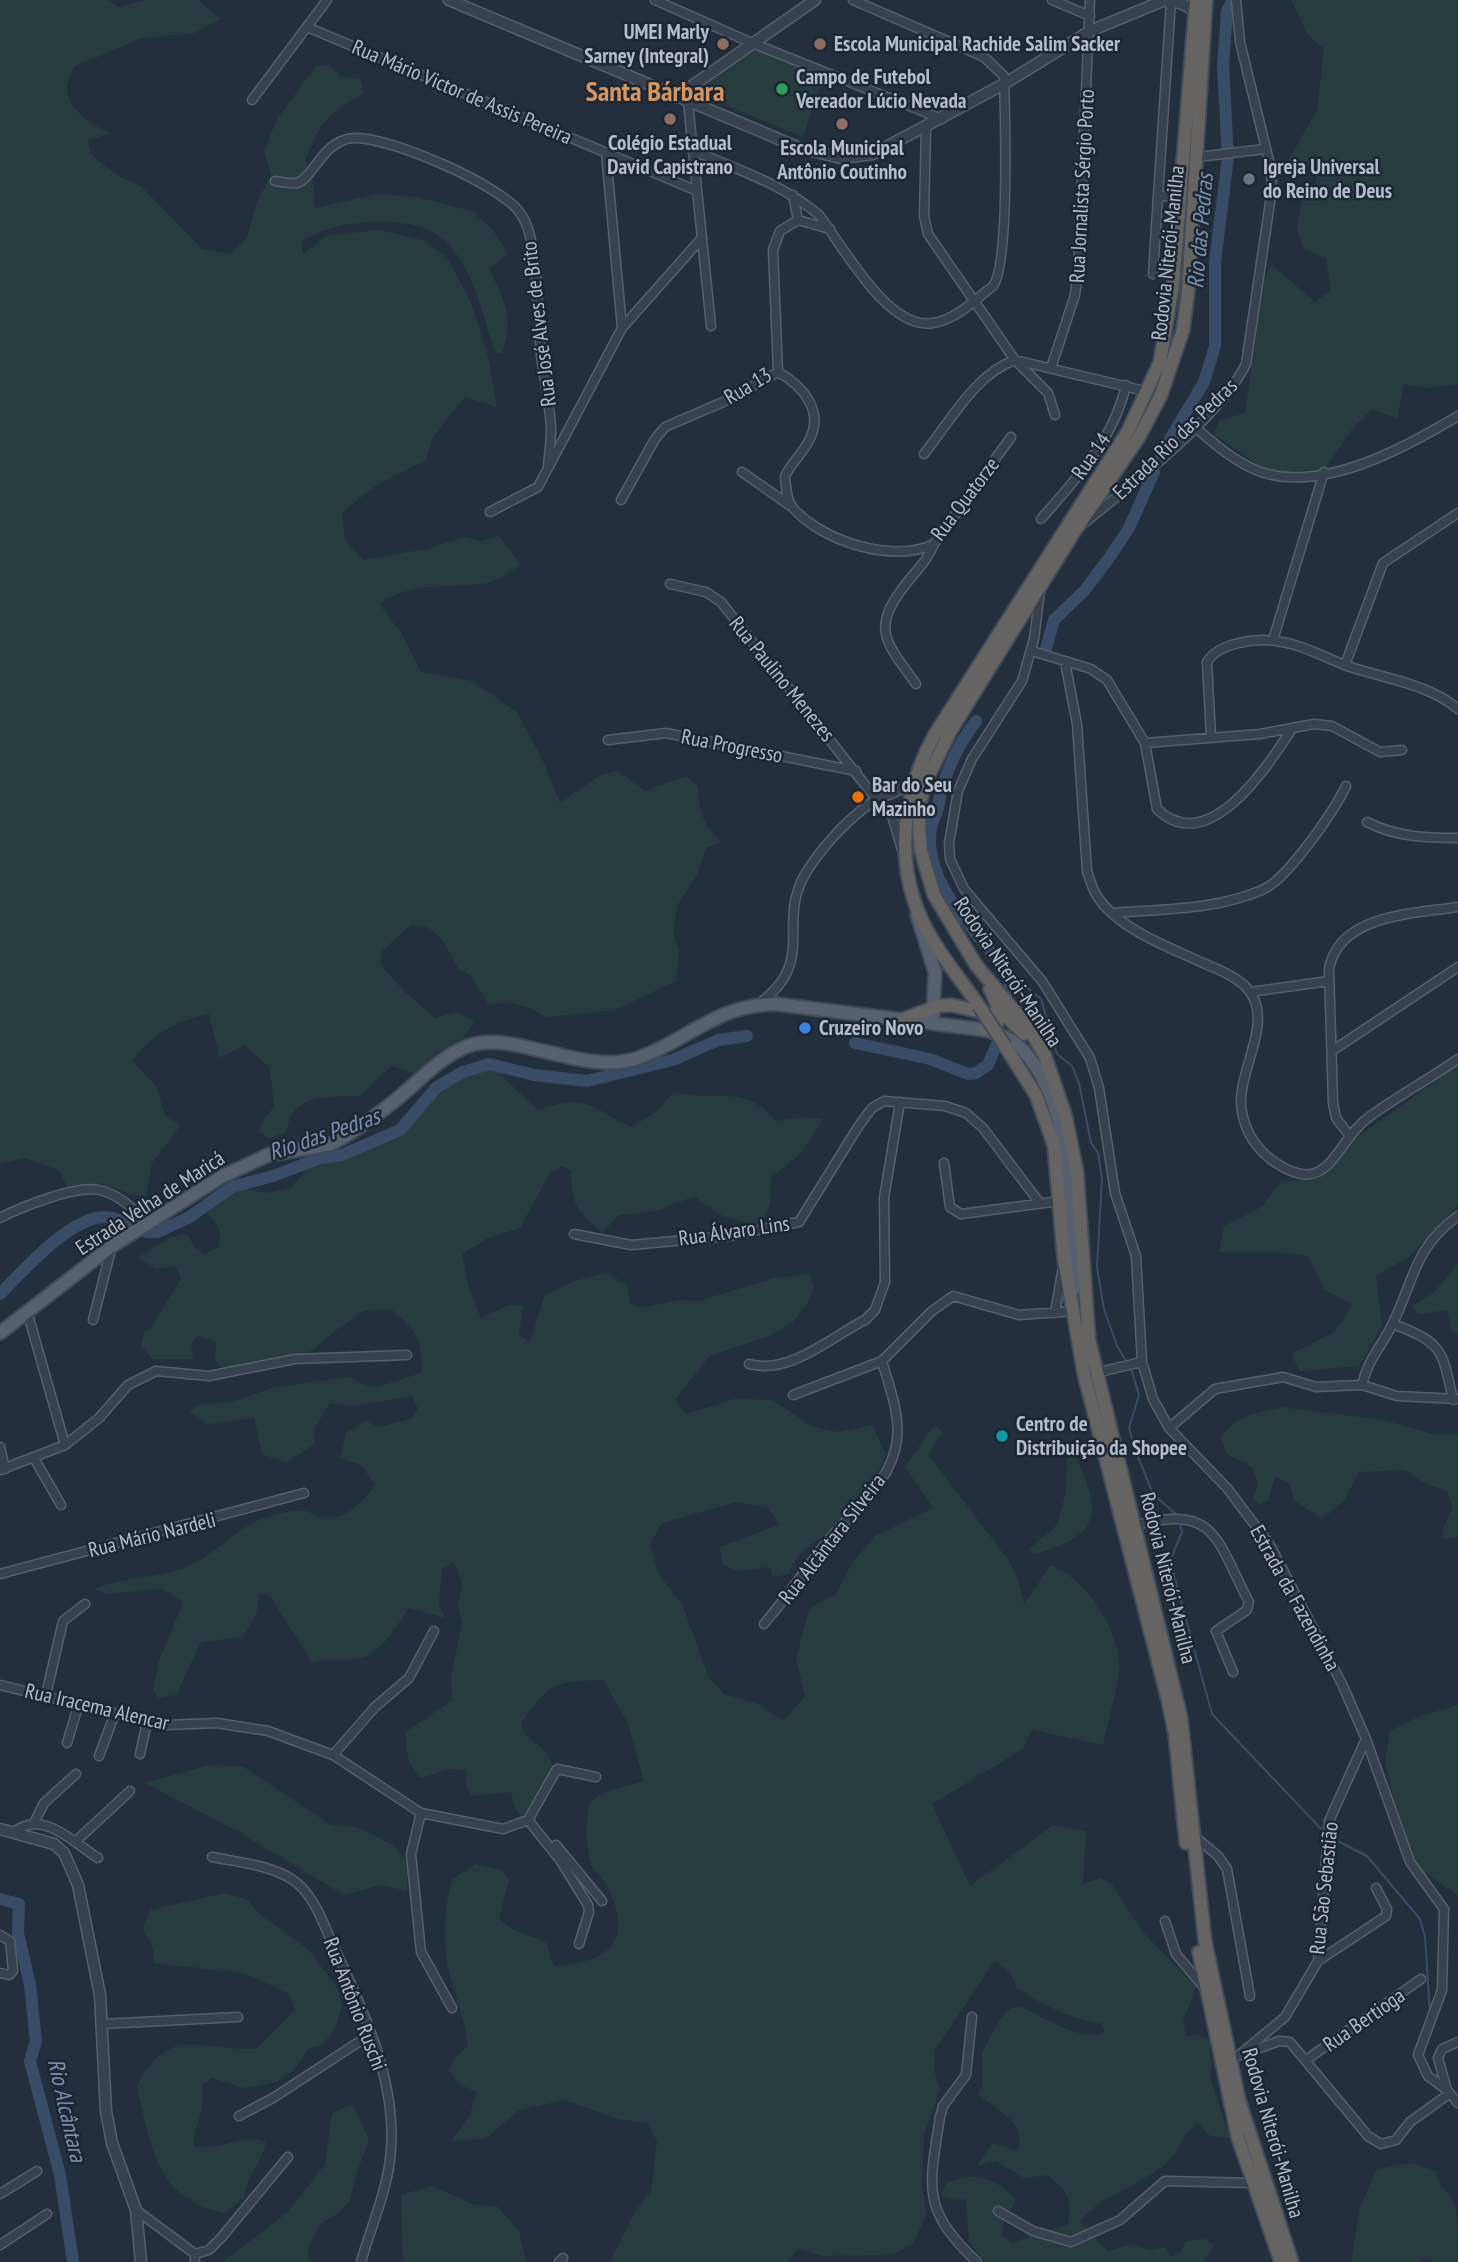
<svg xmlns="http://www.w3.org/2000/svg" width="1458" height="2262" font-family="'PT Sans Narrow',sans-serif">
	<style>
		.green { fill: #263c3f }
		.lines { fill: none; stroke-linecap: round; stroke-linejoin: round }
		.stream { stroke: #394c67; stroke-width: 2 }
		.river { stroke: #394c67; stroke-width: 12 }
		.minor-casing { stroke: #565f6c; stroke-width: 11 }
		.tertiary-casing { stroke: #565f6c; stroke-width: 13 }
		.primary-casing { stroke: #414a57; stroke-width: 16 }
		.trunk-casing { stroke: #434c59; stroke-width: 16 }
		.minor { stroke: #38414e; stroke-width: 8 }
		.tertiary { stroke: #38414e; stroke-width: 10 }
		.primary { stroke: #56606e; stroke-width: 12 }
		.trunk { stroke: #656462; stroke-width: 12 }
		.trunk-bridge-casing { stroke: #434c59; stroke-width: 16; stroke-linecap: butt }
		.trunk-bridge { stroke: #656462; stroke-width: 12 }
		.education-dot { fill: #8d6e63; stroke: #1d2633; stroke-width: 2.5 }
		.leisure-dot { fill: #2e9e5b; stroke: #1d2633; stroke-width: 2.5 }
		.worship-dot { fill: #6b7280; stroke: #1d2633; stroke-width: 2.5 }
		.food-dot { fill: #e8710a; stroke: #1d2633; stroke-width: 2.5 }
		.shop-dot { fill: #3f7fe0; stroke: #1d2633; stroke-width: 2.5 }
		.culture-dot { fill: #0f9aa8; stroke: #1d2633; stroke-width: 2.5 }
		.labels { text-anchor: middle; stroke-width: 5; stroke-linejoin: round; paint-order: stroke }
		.poi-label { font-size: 21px; font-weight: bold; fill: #b4bcc9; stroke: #1d2633; text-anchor: start }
		.street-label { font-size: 21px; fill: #b4bcc9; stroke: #1d2633 }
		.water-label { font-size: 23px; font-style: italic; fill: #7c92b1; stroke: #1d2633 }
		.district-label { font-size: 28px; font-weight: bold; fill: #d59563; stroke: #1d2633 }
	</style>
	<rect width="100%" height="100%" fill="#242f3e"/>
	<!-- green -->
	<path class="green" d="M0,0H108L119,7L144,0H198L220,19L194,33L142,38L74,67C72,73 67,81 67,88C66,109 94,127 111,133L87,141L92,155L118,176L141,186L202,249L230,254L247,238L256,204L271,175L264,151L277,119L316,66L329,65L341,77L360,78L364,92C327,116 321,119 305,161L314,184L315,208L377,194L417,197L472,211L493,230L508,254L489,268C504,301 515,317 502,353H495C484,318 475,277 452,248C422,209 338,218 301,241L303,254L327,236L379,230L422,240L447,257L471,303L488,356L497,407L465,397L433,437L426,460L377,485L342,512L345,541L363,560L427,549L463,537L483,541L498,535L521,565C511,571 497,581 486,583C448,588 412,581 379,604L402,634L421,672L472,681L517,712L544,763L560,803L600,775L618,771L645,791L686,776L698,787C699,812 703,825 722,842L706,848L698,873L677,906L673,933L679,950L676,981L615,1010L546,1017L533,1009L509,1002L489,1005L470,975L459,969L442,939L427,927L411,925L382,951L380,964L405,992L435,1018L456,1012L474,1021C462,1044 456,1042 436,1054C427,1060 423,1068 414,1073L391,1066L360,1096C330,1097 290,1092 287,1132L269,1138L259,1132L261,1123L274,1107L270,1068L244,1045L220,1058L209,1014C175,1021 153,1034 132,1061L156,1086L165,1115L180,1126L152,1163L146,1196L130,1194L100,1183L68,1189L59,1170L24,1158L0,1164Z
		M1291,0H1458V384L1426,388L1404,384L1397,418L1372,410L1355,425L1325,469L1268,472L1214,434L1219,421L1245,413L1264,278L1272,265L1315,302L1331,290L1326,258L1304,250L1297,229L1304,183L1315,184L1319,167L1288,161L1317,110L1324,49L1308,35Z
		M753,48L823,76L803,137L690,91Z
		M489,1064L538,1110C585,1094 589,1106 631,1127L656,1112L673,1093C716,1102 745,1083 776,1121L801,1117L823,1119L802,1152L771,1178L770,1203L762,1225C731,1220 718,1218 695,1196L656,1211L619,1215L602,1233C577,1211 571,1204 571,1171L562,1166L549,1174L520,1228L488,1238L462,1254L469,1288L481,1318L509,1305L523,1306L519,1335L530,1342L544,1297C566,1283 583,1277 609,1273L627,1286L630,1304L642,1308L679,1300L699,1301L774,1278L810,1274L814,1287L808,1302L793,1322L769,1336L710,1356L675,1399L686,1414L734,1399L772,1400L814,1427L838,1432L872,1425L886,1455C877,1480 857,1505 838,1523C820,1542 798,1548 789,1574L773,1577L770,1567L737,1571L722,1564L720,1547L779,1525L768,1507L736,1502L662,1523L650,1544L658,1573L683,1606L708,1676L724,1694L758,1704L783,1721L805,1696L796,1659L809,1609L836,1594L852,1563L875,1536L933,1508L905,1467L934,1425L943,1432L928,1454L1009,1561L1018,1579L1024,1604L1051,1565C1084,1578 1114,1623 1119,1659C1122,1675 1107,1725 1103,1745L1032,1730L1023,1749L932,1804L970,1886L1053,1825L1086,1831L1083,1884L1101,1878L1113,1886L1141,1930L1196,1987L1183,2021L1186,2036L1199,2035L1210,2040L1211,2080L1230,2138L1210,2136L1198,2123C1180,2137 1180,2150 1169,2161C1141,2186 1103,2193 1079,2222C1092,2230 1096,2242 1108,2251L1130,2245L1151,2250L1166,2247L1170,2257L1180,2253L1186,2241L1205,2239L1214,2245L1203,2262H985L969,2242L966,2199L957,2200L941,2196L947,2183C974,2170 997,2178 1016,2200L1005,2219L1002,2235L1012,2244L1033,2234L1068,2225C1071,2197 1070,2193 1047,2175L1024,2178L996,2161L977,2166L992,2143L1018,2151C1026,2121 996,2110 978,2094L982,2086V2053L1000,2019L1011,2008L1022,2007C1041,2017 1086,2044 1105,2032L1102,2024C1068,2018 1045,2006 1016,1988C1013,1974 1007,1967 994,1962L935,2050L934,2069L940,2090L924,2134L922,2185L926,2215L913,2244L896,2253L878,2255L822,2256L798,2249L787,2262H610L636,2210L651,2191L657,2141L647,2123L618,2119L565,2100L519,2110L485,2139L451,2141L469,2117L477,2092L458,2084L449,2070L456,2057L468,2046C465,2020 456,1997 449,1972C442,1943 444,1908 452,1880L475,1864L501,1870L509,1880L499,1918C514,1935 528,1933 547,1943L550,1959L556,1966C615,1961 635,1936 604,1881C602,1876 596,1873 593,1869C585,1852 586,1821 589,1804L601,1793L644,1781L628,1724L604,1680C555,1681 548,1683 521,1724C526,1745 550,1743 553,1771L529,1814L522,1818L515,1808L511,1792L472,1796L467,1789L466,1770L450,1769L420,1778C407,1763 406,1751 406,1732L452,1700L451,1676L462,1624L458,1606L462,1584L454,1562L442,1569L439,1604L445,1618L409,1608C397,1625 381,1655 358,1659C342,1662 327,1658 312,1662L270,1596L260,1593L256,1615L243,1637L201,1642L176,1695L158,1698L153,1690L159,1661L183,1602L161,1588L108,1594L94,1589C122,1577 153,1579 181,1569C216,1557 237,1524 273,1515C282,1513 296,1510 305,1511C310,1511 314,1516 319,1517C343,1523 364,1502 375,1485L361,1465L340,1458L346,1433L366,1421L379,1427L410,1419L418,1409L412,1396L352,1406L330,1403L315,1427L314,1444L286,1463L262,1454L254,1418L208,1424L189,1411L201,1404L229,1403L272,1388L349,1377L367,1386L378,1387L421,1373C423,1340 416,1330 391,1309L364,1311L336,1330L312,1351L221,1368L215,1360L216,1342L198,1335L191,1344L193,1359H153L141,1346L144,1332L150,1329L181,1279L176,1266L156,1269L139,1257L171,1237L187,1234L195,1248L205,1254L219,1247L220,1230L206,1210L224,1196L245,1188L267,1193L291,1188L308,1168L392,1139L437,1087L463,1072Z
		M1458,1065V1205L1408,1258L1376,1275L1382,1326L1359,1366L1300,1371L1291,1354L1334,1332L1353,1305L1325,1290L1308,1256L1278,1252H1219L1224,1226L1263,1206L1280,1182L1319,1178L1356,1138Z
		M1458,1265V1334L1452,1332L1447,1310L1419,1314L1412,1306L1432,1294Z
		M1282,1407L1387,1421L1436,1435L1458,1434V1537L1442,1538L1444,1526L1453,1507L1447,1491L1426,1484L1404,1470L1359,1472L1344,1501L1322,1519L1295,1501L1289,1483L1275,1477L1268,1501L1260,1505L1253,1499L1258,1483L1252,1467L1227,1454L1221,1438C1235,1415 1258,1413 1282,1407Z
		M1068,1438C1095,1502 1116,1532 1034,1554L1029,1549L1057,1525L1066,1492Z
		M1458,1705V1895L1416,1866L1395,1806L1385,1762L1390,1731L1418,1717Z
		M209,1765L244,1767L331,1825L356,1827L393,1845L408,1862L407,1891L381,1885L344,1895L235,1830L145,1783Z
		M225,1893L248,1900L258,1913L308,1949L338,1989L342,2007L335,2028L323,2044L309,2049L294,2070L277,2082L244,2088L212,2078L202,2085C207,2115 193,2120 194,2147C223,2151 238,2133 266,2142C261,2164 246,2176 244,2197L226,2213C157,2201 151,2147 137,2087C168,2023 201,2051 256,2049L295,2010L288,1993L244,1973L153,1963L154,1950L143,1929L150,1910Z
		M352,2103L369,2140L357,2172L350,2200L340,2212L320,2224L307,2251L312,2262H223L289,2211L325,2164L332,2114Z
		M1411,2163L1436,2171C1437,2185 1450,2193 1455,2205C1458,2222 1458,2244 1458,2262H1433L1429,2258L1417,2262H1351L1360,2207L1377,2169Z
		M432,2186L472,2204L498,2207L519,2231L526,2262H403L401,2195Z"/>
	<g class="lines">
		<!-- stream -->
		<path class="stream" d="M1008,972L1041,999L1057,1054L1072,1066L1079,1083L1091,1143L1098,1153L1102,1178L1097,1267L1104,1309L1117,1346L1126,1361
			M1131,1369L1139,1395L1129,1428L1136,1452L1153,1494L1178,1516
			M1179,1521L1182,1532L1170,1561L1212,1714L1325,1833
			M1332,1838L1367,1856L1420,1919L1425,1937L1430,2013"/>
		<!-- river -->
		<path class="river" d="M1161,454L1204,382L1215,346V262L1228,157L1223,66L1227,11L1233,0
			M1045,652L1054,620L1085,590L1109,558L1129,528L1154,472
			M976,721C957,746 943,776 938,808C936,815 932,821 931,828C922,885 980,935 1010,975L1009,992
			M855,1043L930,1059L968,1074L976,1073L988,1065L996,1046
			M147,1232H157L188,1218L232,1187L273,1176L320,1158L342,1155L400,1130L437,1087L463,1072L489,1064L534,1075L587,1081L673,1060L718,1040L747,1036
			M0,1294C23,1271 69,1218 104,1217C115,1217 126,1223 136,1227
			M0,1899L19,1904L18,1933L30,1985L36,2041L30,2061L60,2175L73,2262"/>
		<defs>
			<path id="minor" d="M655,0L752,43L942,119
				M1052,0L1090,16
				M1171,1L1158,196L1180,197
				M307,27L695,190
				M252,100L327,0
				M688,102L711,326
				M926,127L924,216L928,234L1015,360L1048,393L1055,415
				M692,150C736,169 781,183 819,215C843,246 888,331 933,323C956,320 976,299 993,286C1010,263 1005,112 1004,76L984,57L853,0
				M606,153L622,328
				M1198,157L1265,149
				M275,181C281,182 291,184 297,183C314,178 322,140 354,138C388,136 502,185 521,214C540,242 537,320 541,355C544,380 550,404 551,429C551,442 549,454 548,466
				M798,220L830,229
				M1153,274L1158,196
				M1051,368L1075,295L1078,271L1090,0
				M778,372C805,387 826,414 807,444C800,456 791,464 785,476C786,486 786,500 793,508C822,541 893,564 934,544L1011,437
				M778,372L773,250L780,231L798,220L793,195
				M1194,426C1214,444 1236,463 1261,472C1324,493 1406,447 1458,416
				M924,454C949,423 976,373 1015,360L1149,392
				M742,472L792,507
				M621,500L655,439L665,427L730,399L778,372
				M490,512L538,487L622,328L701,239
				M1041,519C1076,479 1114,439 1126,385
				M1084,523C1132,485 1220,417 1246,364L1272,189L1271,169L1240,42L1236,0
				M670,584L706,592L721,602L877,800L891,813L903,853
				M1040,591L1034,639L1022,681L972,759L958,791L949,843L950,859L964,889L1042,981L1090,1058L1099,1088L1115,1193L1136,1256L1142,1362L1153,1399L1169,1428L1227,1488L1270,1545L1342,1684L1366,1739L1410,1862L1444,1909L1442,1990L1418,2055L1428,2076L1447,2090
				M1273,640L1324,472
				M1032,651L1091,669L1107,680L1145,743L1157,809C1209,859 1268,765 1292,729
				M1065,662L1077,724L1087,871C1090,879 1092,889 1097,896C1118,929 1169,947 1203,963C1217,969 1233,975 1245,986C1279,1020 1234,1072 1242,1112C1246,1134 1258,1151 1276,1163C1330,1199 1335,1141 1369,1117C1398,1096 1429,1079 1458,1059
				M1345,665L1383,563L1458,513
				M916,684C884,640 870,628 909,580C919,568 928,559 934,544
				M1211,737L1207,662C1218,643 1255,638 1276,641C1301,644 1324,657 1347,666C1383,678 1429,684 1458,709
				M608,740L666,733L856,771
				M1145,743L1260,734L1314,724L1332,726L1380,752L1402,750
				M1367,822C1396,837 1426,838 1458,838
				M1113,913C1162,909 1216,910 1262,890C1287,880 1334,811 1346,786
				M1250,992L1329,981
				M757,1005C817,963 778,926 803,878C818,851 844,823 868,805C885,792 895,799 913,778
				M1332,1051L1458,967
				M1349,1135L1336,1118L1333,1103L1329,969C1339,914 1414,914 1458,907
				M944,1163L950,1207L961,1214L1060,1201
				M0,1218C21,1207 76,1185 99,1190C119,1194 135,1210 148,1224
				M574,1234L631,1245L729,1236L799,1222L858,1127L872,1108L884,1101L945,1106L966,1113L983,1128L1039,1202
				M27,1311L65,1445
				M1055,1313L1063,1267
				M93,1320L112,1246
				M1393,1324C1443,1343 1442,1349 1453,1400
				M749,1364C790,1375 829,1338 865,1320L875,1310L885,1282L884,1198L900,1102
				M1095,1373L1142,1362
				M1362,1385C1368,1359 1380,1349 1391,1327C1414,1282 1413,1248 1458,1216
				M793,1395L882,1361
				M1169,1428L1215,1389L1283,1377L1316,1387L1362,1385L1397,1396L1458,1399
				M0,1447L5,1469
				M34,1458L61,1505
				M0,1470L65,1445L99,1418L128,1385L156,1371L209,1376L295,1359L407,1355
				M1136,1525C1217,1504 1216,1540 1249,1602L1247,1610L1216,1631L1233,1672
				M0,1574L304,1493
				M764,1624C786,1598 805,1570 826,1543C851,1512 893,1482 897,1439C900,1413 889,1386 882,1361L932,1311L953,1296L1019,1315L1073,1311
				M0,1685L165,1725L217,1723L268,1731L333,1755L421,1813L503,1829L528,1820L560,1860L588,1905L589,1912L579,1944
				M46,1695L63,1621L85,1604
				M67,1743L79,1703
				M140,1754L147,1722
				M333,1755L375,1707L409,1678L434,1631
				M99,1756L115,1713
				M421,1813L411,1854L421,1952L452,2008
				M528,1820L557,1769L596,1777
				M34,1823L44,1803L76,1774
				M15,1831C44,1810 74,1843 98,1858
				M1194,1836L1218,1856L1227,1869L1250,1996
				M75,1842L130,1791
				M556,1845L602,1901
				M212,1857C237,1862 271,1865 293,1880C315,1895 323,1924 334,1947C363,2009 396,2079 391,2149C389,2187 371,2226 361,2262
				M1165,1921L1176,1954L1206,1990
				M0,1935L10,1941L13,1971L9,1975L0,1973
				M1318,1961L1386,1916L1387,1909L1376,1888
				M972,2017L966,2075L943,2106L940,2117C929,2188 921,2209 977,2262
				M103,2024L238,2017
				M1458,2042L1442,2049L1438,2058L1447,2090L1458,2103
				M1249,2052L1279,2041L1290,2042L1368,2136L1381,2144L1396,2140L1410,2122L1449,2094
				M1238,2056L1285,2017L1318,1961L1329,1821L1366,1739
				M1306,2060L1421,1979
				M239,2116L273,2098L371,2034
				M0,2194L37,2171
				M136,2210L195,2254V2262
				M998,2211L1033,2231L1071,2242L1120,2220L1165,2181L1253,2183
				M0,2245L47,2214
				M195,2254L209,2250L221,2238L288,2157
				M559,2262L563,2258"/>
			<path id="tertiary" d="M449,0L800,148L841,158L873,154L1004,84L1090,31L1165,0
				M1165,0L1180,3L1196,11
				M676,97L815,0
				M0,1829L54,1844L64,1853L78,1885L100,1995L106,2111L112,2143L136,2210L141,2262"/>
			<path id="primary" d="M917,915L935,972L933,1016
				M0,1333L112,1246L221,1177L268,1155L331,1144L344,1137C361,1126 377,1115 392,1103C418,1083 442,1053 474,1044C519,1033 587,1076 638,1058C691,1039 713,1006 775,1004L986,1030C996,1034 1007,1036 1015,1043C1074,1091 1073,1220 1073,1290"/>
			<path id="trunk" d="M1206,0L1188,292L1183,330L1161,395L1139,437L1074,532L951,730L926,781L920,802L919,827L921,851L934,895L976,965L1028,1027L1045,1056L1065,1114L1077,1172L1089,1340L1181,1718L1205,1941L1239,2100L1292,2262
				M979,1006C959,977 934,948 920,916C894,856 904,792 934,736L1128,431L1160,362L1173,285L1196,0
				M901,1020L938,1006L951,1005L1008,1018L1024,1034
				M986,1030L996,1025L1001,1013L990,989
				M1005,1046L1036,1095L1054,1145L1064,1259L1084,1374L1168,1700L1175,1734L1186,1843
				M1199,1952L1238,2138L1281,2262"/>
		</defs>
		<!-- minor casing -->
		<use href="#minor" class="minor-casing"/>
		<!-- tertiary casing -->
		<use href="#tertiary" class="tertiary-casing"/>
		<!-- primary casing -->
		<use href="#primary" class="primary-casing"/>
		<!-- trunk casing -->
		<use href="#trunk" class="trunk-casing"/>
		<!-- minor -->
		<use href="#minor" class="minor"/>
		<!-- tertiary -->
		<use href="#tertiary" class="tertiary"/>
		<!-- primary -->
		<use href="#primary" class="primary"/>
		<!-- trunk -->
		<use href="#trunk" class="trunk"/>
		<defs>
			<path id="trunk-bridge" d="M979,1006L1005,1046"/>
		</defs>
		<!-- trunk-bridge casing -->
		<use href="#trunk-bridge" class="trunk-bridge-casing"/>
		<!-- trunk-bridge -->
		<use href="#trunk-bridge" class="trunk-bridge"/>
	</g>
	<!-- markers -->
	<g class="education-dot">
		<circle cx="723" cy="44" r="7"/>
		<circle cx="820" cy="44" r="7"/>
		<circle cx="670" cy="119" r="7"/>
		<circle cx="842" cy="124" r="7"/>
	</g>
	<circle class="leisure-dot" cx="782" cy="89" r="7"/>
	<circle class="worship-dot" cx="1249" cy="179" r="7"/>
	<circle class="food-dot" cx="858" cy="797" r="7"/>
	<circle class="shop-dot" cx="805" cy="1028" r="7"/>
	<circle class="culture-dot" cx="1002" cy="1436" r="7"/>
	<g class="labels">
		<!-- poi labels -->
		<g class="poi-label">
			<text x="709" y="39" text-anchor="end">UMEI Marly<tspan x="709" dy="24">Sarney (Integral)</tspan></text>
			<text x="834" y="51">Escola Municipal Rachide Salim Sacker</text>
			<text x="796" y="84">Campo de Futebol<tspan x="796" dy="24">Vereador Lúcio Nevada</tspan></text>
			<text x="670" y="150" text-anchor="middle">Colégio Estadual<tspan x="670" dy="24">David Capistrano</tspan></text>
			<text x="842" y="155" text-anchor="middle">Escola Municipal<tspan x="842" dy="24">Antônio Coutinho</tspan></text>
			<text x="1263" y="174">Igreja Universal<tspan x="1263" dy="24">do Reino de Deus</tspan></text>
			<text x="872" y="792">Bar do Seu<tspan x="872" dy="24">Mazinho</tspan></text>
			<text x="819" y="1035">Cruzeiro Novo</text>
			<text x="1016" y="1431">Centro de<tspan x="1016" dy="24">Distribuição da Shopee</tspan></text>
		</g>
		<!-- street labels -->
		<g class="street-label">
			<text transform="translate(462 92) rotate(23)" y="7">Rua Mário Victor de Assis Pereira</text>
			<text transform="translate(1082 186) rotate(-87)" y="7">Rua Jornalista Sérgio Porto</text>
			<text transform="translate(1168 253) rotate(-84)" y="7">Rodovia Niterói-Manilha</text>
			<text transform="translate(539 324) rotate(-97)" y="7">Rua José Alves de Brito</text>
			<text transform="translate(748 386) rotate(-31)" y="7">Rua 13</text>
			<text transform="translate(1175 439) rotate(-44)" y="7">Estrada Rio das Pedras</text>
			<text transform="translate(1091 456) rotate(-55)" y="7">Rua 14</text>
			<text transform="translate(965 499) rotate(-53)" y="7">Rua Quatorze</text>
			<text transform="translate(782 679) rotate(51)" y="7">Rua Paulino Menezes</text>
			<text transform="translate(732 746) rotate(11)" y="7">Rua Progresso</text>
			<text transform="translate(1008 972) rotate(56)" y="7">Rodovia Niterói-Manilha</text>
			<text transform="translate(150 1203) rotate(-33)" y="7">Estrada Velha de Maricá</text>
			<text transform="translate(734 1231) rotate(-8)" y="7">Rua Álvaro Lins</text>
			<text transform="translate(152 1535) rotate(-14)" y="7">Rua Mário Nardeli</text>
			<text transform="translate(832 1539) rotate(-52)" y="7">Rua Alcântara Silveira</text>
			<text transform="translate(1168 1578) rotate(76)" y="7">Rodovia Niterói-Manilha</text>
			<text transform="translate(1295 1598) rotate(61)" y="7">Estrada da Fazendinha</text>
			<text transform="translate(97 1707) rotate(13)" y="7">Rua Iracema Alencar</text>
			<text transform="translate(1324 1888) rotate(-84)" y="7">Rua São Sebastião</text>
			<text transform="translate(355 2004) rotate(69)" y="7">Rua Antônio Ruschi</text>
			<text transform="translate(1364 2020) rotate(-35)" y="7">Rua Bertioga</text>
			<text transform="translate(1273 2133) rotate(74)" y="7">Rodovia Niterói-Manilha</text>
		</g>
		<!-- water labels -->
		<g class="water-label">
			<text transform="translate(1200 231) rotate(-85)" y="8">Rio das Pedras</text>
			<text transform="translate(324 1134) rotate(-19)" y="8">Rio das Pedras</text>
			<text transform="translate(67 2110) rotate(77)" y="8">Rio Alcântara</text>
		</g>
		<!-- district labels -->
		<g class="district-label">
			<text x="655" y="101">Santa Bárbara</text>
		</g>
	</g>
</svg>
